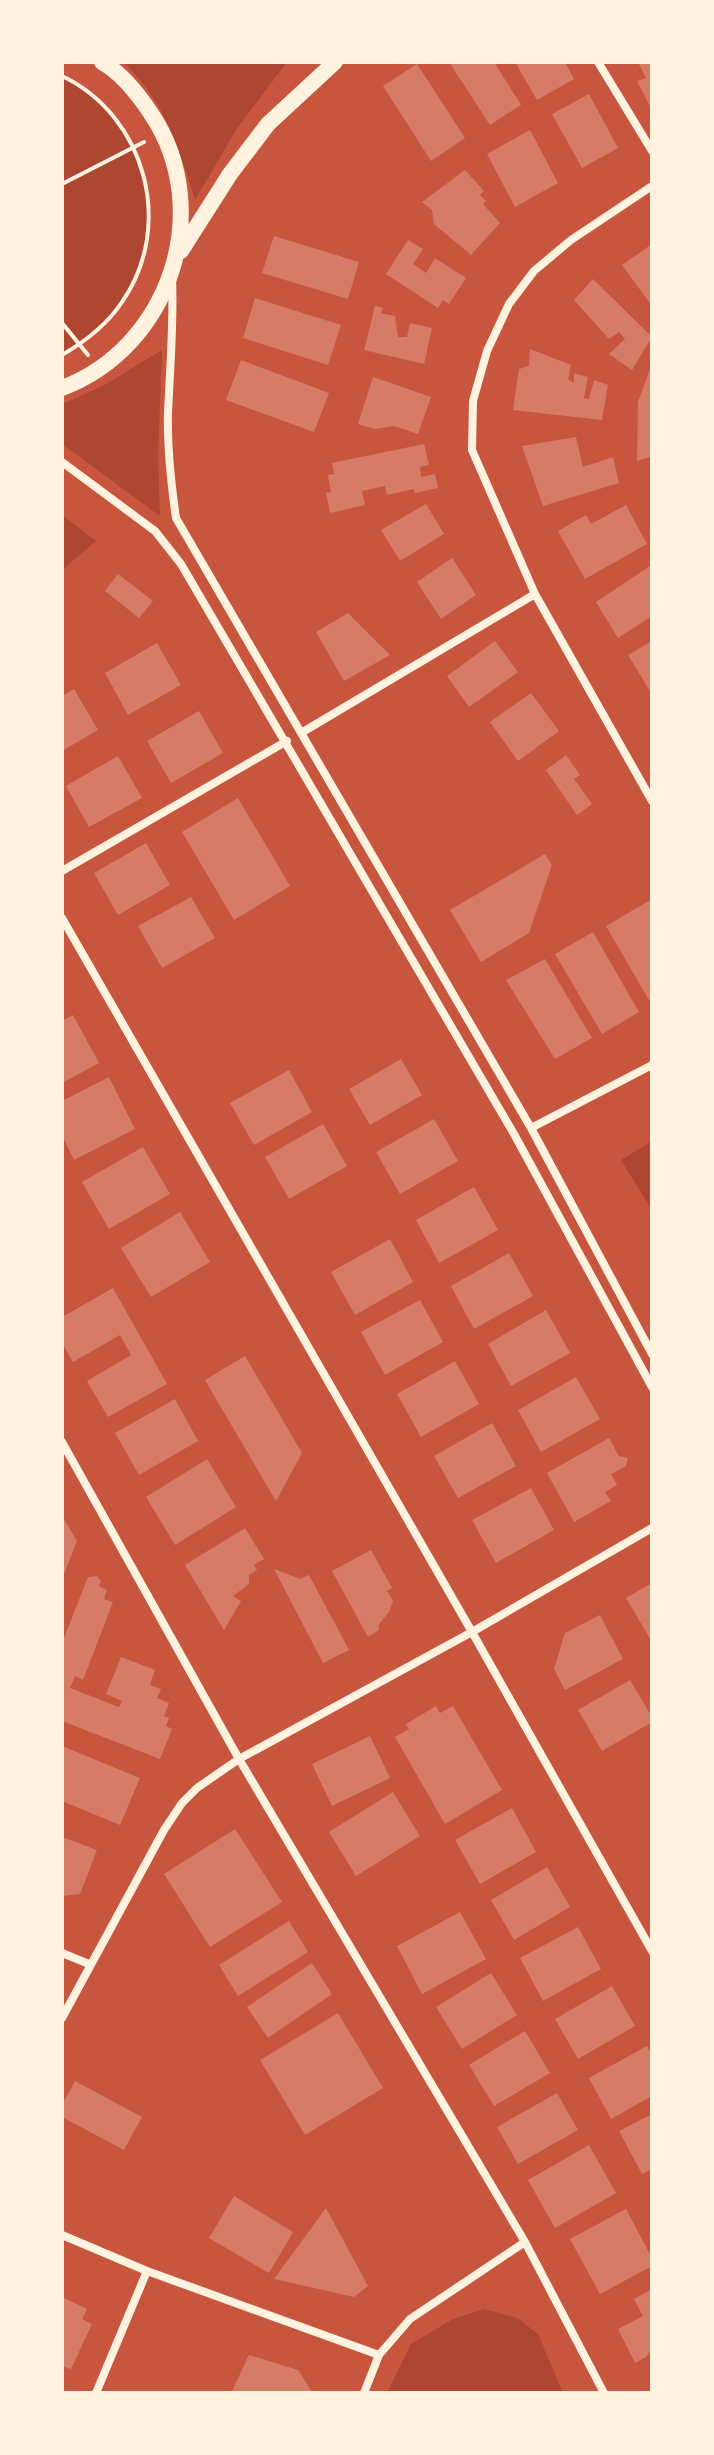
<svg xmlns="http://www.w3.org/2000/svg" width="714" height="2455" font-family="'Golos Text',sans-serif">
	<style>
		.green { fill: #ae4732 }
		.building { fill: #d67c66 }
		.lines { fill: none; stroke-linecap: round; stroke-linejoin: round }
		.path { stroke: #fff3e0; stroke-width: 4 }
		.minor { stroke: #fff3e0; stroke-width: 8 }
		.secondary { stroke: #fff3e0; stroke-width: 16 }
	</style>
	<rect width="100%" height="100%" fill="#c8553d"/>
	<!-- green -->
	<path class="green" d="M123,62H287L236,130L195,200C179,147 164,100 123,62Z
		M62,77L89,92L124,130L147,188L148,236L139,271L123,301L101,327L62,355Z
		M162,350L158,456L160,516L62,444V404L101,387Z
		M62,515L96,541L62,570Z
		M652,1141V1210L621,1160Z
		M484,2309L517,2318L538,2334L563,2393H387L411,2344L453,2319Z"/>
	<!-- building -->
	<path class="building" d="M449,62H494L521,105L490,125Z
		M515,62H565L574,79L537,100Z
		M642,62H652V110L637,81L646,78L639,64Z
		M417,64L465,138L431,161L383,86Z
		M589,94L618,148L582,168L552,114Z
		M530,130L558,183L515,207L487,154Z
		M465,170L484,191L480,195L486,201L483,204L500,223L471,255L434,224L432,210L422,202Z
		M274,236L359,262L348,299L262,273Z
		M408,240L423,249L413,264L426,273L435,258L466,278L449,304L443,300L438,308L386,274Z
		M652,244V306L622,265Z
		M593,279L652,337L632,370L609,354L625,339L619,332L609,339L574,300Z
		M255,298L341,325L328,365L243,338Z
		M375,306L383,308L381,313L395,316L398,337H407L410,323L432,328L424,364L364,350Z
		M530,349L571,365L568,379L574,383V373L588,377L584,398L589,399L594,380L608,385L602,420L513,410L519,369L529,366Z
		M241,360L329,393L314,432L226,400Z
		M652,364V456L637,461L638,402Z
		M373,377L431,397L418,434L394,426L375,429L358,424Z
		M576,437L583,467L613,457L619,483L543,506L522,446Z
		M424,444L429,465L420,467L421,477L435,474L438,488L415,493L414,489L387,495L385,486L362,491L365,505L330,513L326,493L331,492L328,475L334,474L332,463Z
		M426,504L444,534L400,561L381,530Z
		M626,505L647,544L585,579L558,531L586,515L591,524Z
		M452,558L476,595L441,619L417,582Z
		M650,566L652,616L618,638L596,602Z
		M118,574L153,601L139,618L105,591Z
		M348,613L390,655L344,681L316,632Z
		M495,641L518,672L469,707L447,676Z
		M652,641V690L650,691L628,655Z
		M157,643L181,685L128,715L105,673Z
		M74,689L98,730L62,751V696Z
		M531,693L559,731L518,761L490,722Z
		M199,711L223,753L171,783L147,741Z
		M566,755L580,775L574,779L592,804L577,815L546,770Z
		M118,756L142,798L89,827L66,786Z
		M238,798L290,886L234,920L182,832Z
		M146,843L170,885L118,915L94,873Z
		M545,854L552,865L529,933L481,962L450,910Z
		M191,897L215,938L162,968L138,926Z
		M652,899V999L649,1000L606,926Z
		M593,932L639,1012L602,1034L555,954Z
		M545,959L592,1038L555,1059L506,980Z
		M73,1015L99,1063L62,1083V1021Z
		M401,1059L422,1095L370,1125L349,1089Z
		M289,1070L312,1112L254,1145L230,1103Z
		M109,1077L135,1129L74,1160L62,1135V1101Z
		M434,1119L458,1161L400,1194L376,1152Z
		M323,1124L347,1166L289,1199L265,1157Z
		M143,1147L170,1194L109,1229L82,1182Z
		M474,1187L498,1230L439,1263L416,1220Z
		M180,1212L210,1262L151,1297L121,1248Z
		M390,1239L413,1282L355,1315L331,1272Z
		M509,1253L533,1296L474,1329L451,1286Z
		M113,1288L167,1384L108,1417L87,1381L131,1355L120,1335L73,1362L62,1343V1317Z
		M420,1300L443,1342L385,1375L361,1332Z
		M546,1310L570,1353L511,1386L488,1344Z
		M245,1356L302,1453L276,1501L205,1380Z
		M455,1361L479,1404L421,1437L397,1394Z
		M576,1377L600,1419L541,1452L518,1410Z
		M175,1399L198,1441L139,1475L115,1433Z
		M492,1423L516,1466L458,1498L434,1456Z
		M609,1438L619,1456L628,1458L626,1466L611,1474L617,1485L605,1492L611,1501L574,1522L547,1473Z
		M207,1459L236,1507L175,1545L146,1497Z
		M531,1488L554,1530L496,1563L472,1520Z
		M62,1516L77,1541L62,1579Z
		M245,1528L264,1559L254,1565L257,1570L249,1575V1584L233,1596L241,1601L224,1630L185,1565Z
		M371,1550L392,1588L387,1591L393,1601L389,1612L379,1624V1630L368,1637L332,1571Z
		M274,1569L300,1579L309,1575L349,1650L323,1663Z
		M97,1576L101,1581L99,1586L107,1590L104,1599L113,1602L83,1680L75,1676L70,1688L119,1707L122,1701L106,1694L121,1657L155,1670L150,1685L161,1689L157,1698L169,1703L164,1716L169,1718L166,1726L172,1729L160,1759L62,1721V1643L88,1577Z
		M652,1583V1642L626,1598Z
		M600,1615L623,1659L565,1690L554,1669L565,1633Z
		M630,1680L652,1717V1722L602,1751L578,1710Z
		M436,1706L440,1713L453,1706L502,1790L445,1824L395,1737L409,1729L406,1724Z
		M370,1736L390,1778L332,1806L312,1764Z
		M62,1746L140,1778L120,1825L62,1801Z
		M393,1792L420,1836L356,1876L329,1832Z
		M512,1808L536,1852L480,1884L455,1840Z
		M235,1829L282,1902L210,1947L164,1874Z
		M62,1837L97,1850L80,1894L62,1896Z
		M547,1867L570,1907L514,1940L491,1900Z
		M460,1912L486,1959L422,1994L397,1946Z
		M289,1921L308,1952L238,1996L219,1965Z
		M578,1927L601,1969L543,2001L520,1958Z
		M312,1963L332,1994L268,2038L247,2007Z
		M491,1973L517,2015L462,2049L436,2007Z
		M612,1986L635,2026L578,2059L555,2019Z
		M338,2013L383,2088L305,2135L260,2060Z
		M525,2031L550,2073L494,2106L469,2065Z
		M647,2046L652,2055V2096L611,2119L589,2078Z
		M75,2081L142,2117L124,2150L62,2117V2105Z
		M557,2093L578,2130L518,2164L497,2127Z
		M652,2114V2169L642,2174L619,2131Z
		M589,2145L616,2193L555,2228L528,2180Z
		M234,2196L293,2232L269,2273L209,2238Z
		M326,2208L368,2286L354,2297L274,2279Z
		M626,2209L652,2258V2266L600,2294L570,2239Z
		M652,2289V2348L646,2357L635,2363L618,2329L643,2316L634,2299Z
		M62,2297L87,2309L82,2319L92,2324L71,2369L62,2366Z
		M249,2355L298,2370L313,2393H231Z"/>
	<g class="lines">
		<!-- path -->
		<path class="path" d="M62,76C146,116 175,226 122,302C107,325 86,341 62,355
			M62,184L144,142
			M62,323L88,355"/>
		<!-- minor -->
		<path class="minor" d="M598,62L652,151
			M652,186L571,240L534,271L509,304L487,351L473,401L472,450L535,594L652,801
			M172,277C174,323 170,368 168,413C167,449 171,483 176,518L531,1128L652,1354
			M62,462L155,531L181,564L514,1134L652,1387
			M301,733L535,594
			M62,871L287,741
			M62,918L472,1632L652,1951
			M531,1128L652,1065
			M62,1442L239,1759L525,2242L604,2393
			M62,1953L89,1964
			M62,2018L164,1830L182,1803L197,1788L239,1759L472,1632L652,1528
			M62,2235L147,2271L379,2355
			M96,2393L147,2271
			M364,2393L379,2355L410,2319L525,2242"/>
		<!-- secondary -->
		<path class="secondary" d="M181,251L230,174L268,124L335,62
			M62,388C170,347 215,211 152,115C139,95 123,74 102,62"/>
	</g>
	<!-- border -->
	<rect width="714" height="2455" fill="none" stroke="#fff3e0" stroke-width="128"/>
</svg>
